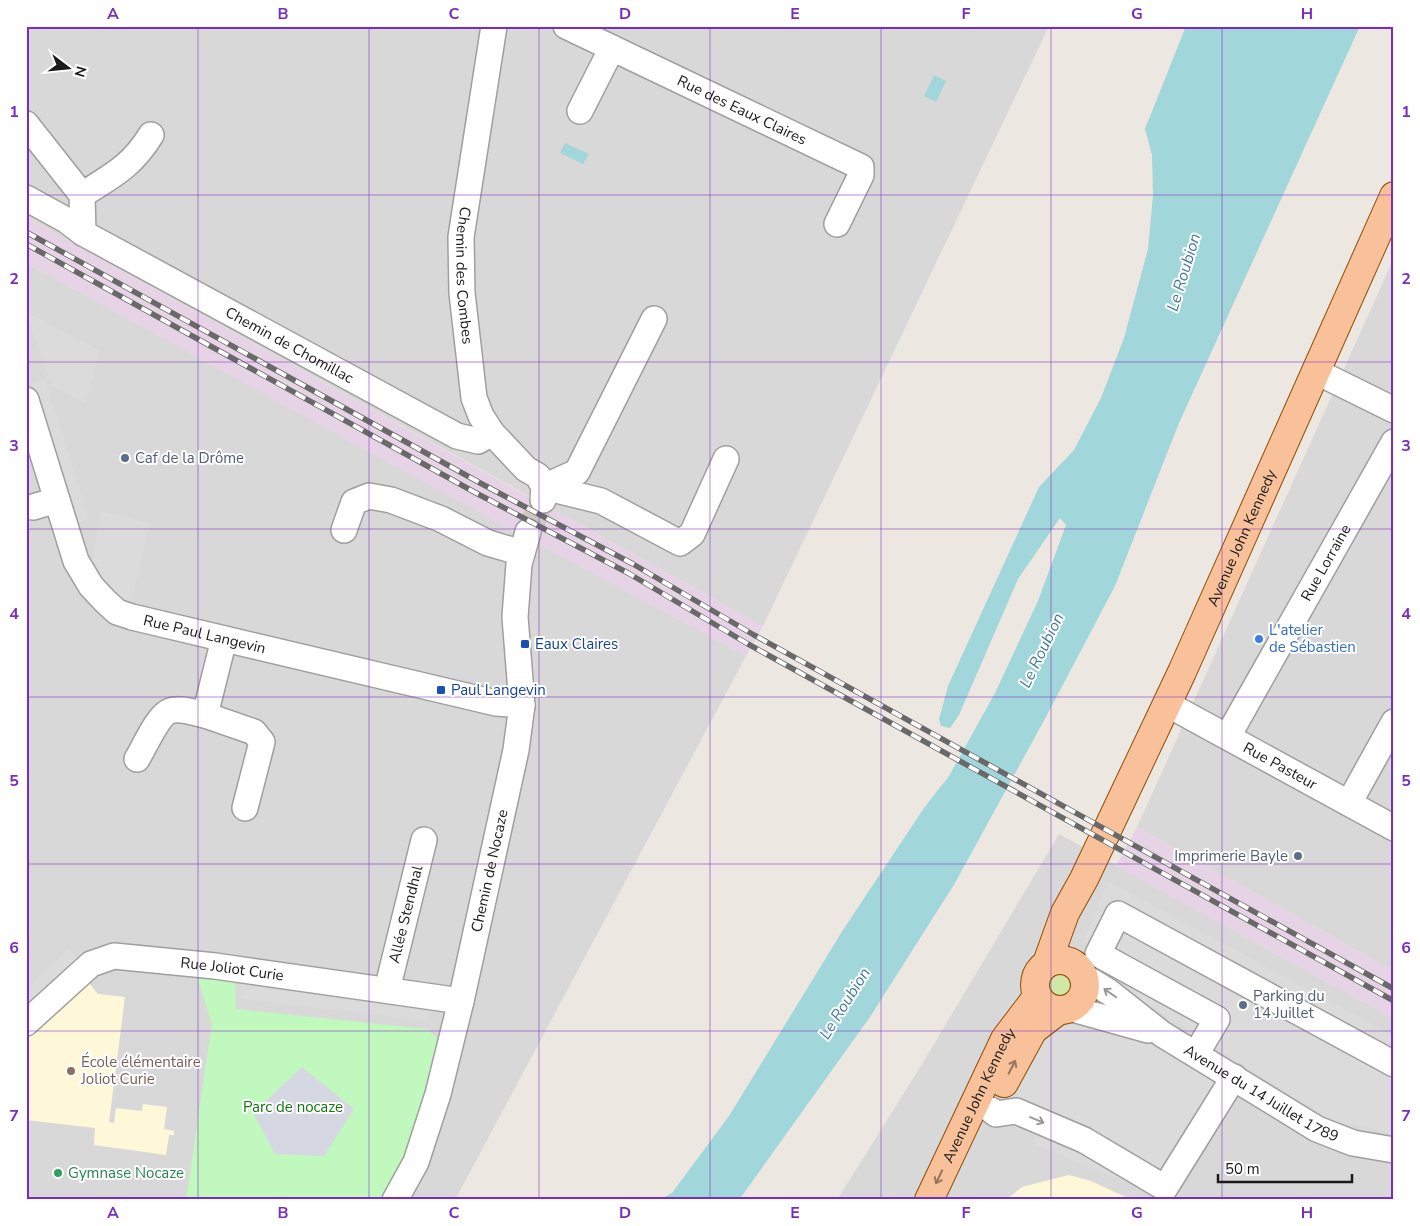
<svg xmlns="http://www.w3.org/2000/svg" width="1420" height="1226" font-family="'Nunito Sans',sans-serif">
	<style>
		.residential { fill: #d9d8d8 }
		.industrial { fill: #e6d3e5 }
		.education { fill: #fef8d8 }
		.grass { fill: #d0e7a7 }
		.park { fill: #c1f8bd }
		.parking { fill: #dbdbdb }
		.plaza { fill: #d5d7e2 }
		.water { fill: #a1d6da }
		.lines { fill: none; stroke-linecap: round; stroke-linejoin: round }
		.minor-tunnel { stroke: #cec8c3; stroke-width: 25; stroke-dasharray: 25 12; stroke-linecap: butt }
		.minor-casing { stroke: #9f9f9f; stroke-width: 28 }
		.major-casing { stroke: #8f4c03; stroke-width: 30 }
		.minor { stroke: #fff; stroke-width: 25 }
		.major { stroke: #f9c199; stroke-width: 28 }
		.rail-casing { stroke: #696969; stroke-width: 5.5 }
		.rail { stroke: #fff; stroke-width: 4; stroke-dasharray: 11; stroke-linecap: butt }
		.oneway { stroke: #989898 }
		.oneway2 { stroke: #957660 }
		.grid { fill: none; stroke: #7b2cbf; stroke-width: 1; stroke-opacity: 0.55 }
		.service-dot { fill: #5c6f8a; stroke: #fff; stroke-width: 2 }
		.shop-dot { fill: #3f7fe0; stroke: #fff; stroke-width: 2 }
		.transit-dot { fill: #1a4fb4; stroke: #fff; stroke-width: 2 }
		.education-dot { fill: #8d6e63; stroke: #fff; stroke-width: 2 }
		.leisure-dot { fill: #2e9e5b; stroke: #fff; stroke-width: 2 }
		.labels { text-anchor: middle; stroke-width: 4; stroke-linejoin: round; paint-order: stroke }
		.street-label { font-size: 15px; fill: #1b1b1b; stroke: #fff }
		.service-label { font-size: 15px; fill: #4e5e75; stroke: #fff; text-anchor: start }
		.shop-label { font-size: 15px; fill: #366cbe; stroke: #fff; text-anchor: start }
		.transit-label { font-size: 15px; fill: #164399; stroke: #fff; text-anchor: start }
		.education-label { font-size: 15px; fill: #785e54; stroke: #fff; text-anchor: start }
		.park-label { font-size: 15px; fill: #14750d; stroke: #fff }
		.leisure-label { font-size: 15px; fill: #27864d; stroke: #fff; text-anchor: start }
		.water-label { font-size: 16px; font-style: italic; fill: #457b99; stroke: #fff }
		.neatline { fill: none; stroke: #7b2cbf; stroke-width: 2 }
		.grid-label { font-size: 16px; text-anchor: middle; font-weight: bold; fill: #7b2cbf }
	</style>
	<rect width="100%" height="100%" fill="#ede7e1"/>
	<!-- residential -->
	<path class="residential" d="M26,26H1049L763,626L26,217Z
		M1394,258V971L1137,827Z
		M26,263L746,656L455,1200H26Z
		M1059,834L1394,1019V1200H837L924,1061Z"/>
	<!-- industrial -->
	<path class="industrial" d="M26,217L531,498L514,532L26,263Z
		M550,508L763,626L746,656L534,542Z
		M1137,827L1394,971V1019L1116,866Z"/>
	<!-- education -->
	<path class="education" d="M88,982L98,994L125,997L109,1122L114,1123L116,1108L142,1111L143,1104L167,1107L164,1129L174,1131V1135H169L166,1155L94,1145L95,1128L26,1120V1038Z
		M1069,1175L1091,1181L1132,1200H1006L1022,1187Z"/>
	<!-- grass -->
	<path class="grass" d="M1045 985a14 14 0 1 1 28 0a14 14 0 1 1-28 0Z"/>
	<!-- park -->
	<path class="park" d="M196,974L235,979L236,1009L427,1029L442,1043L419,1138L383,1200H186L212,1024Z"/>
	<!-- parking -->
	<path class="parking" d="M26,312L100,351L85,403L52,386Z
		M45,379L89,519L76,523L33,383Z
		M101,511L150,523L131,606L91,568Z
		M1108,881L1394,1036V1134L1331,1120L1100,974L1088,953L1085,938Z
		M69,949L80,962L26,1011V988Z
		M241,981L430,1005L428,1021L241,999Z
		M1067,1023H1091L1153,1046L1236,1096L1175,1200H1159L1155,1194L1033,1144L1037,1130L1006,1119L1020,1086L1015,1084L1039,1045Z"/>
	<!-- plaza -->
	<path class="plaza" d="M302,1067L354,1109L324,1156L275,1154L253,1113Z"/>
	<!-- water -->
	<path class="water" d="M1186,26H1360L1179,423L1115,586L1047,715L955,883L870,1017L739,1200H659L672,1193L729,1116L843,930L924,808L949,776L995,693L1038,601L1066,525L1060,518L1018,579L959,715L950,728L941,726L939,719L948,686L1039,487L1074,450L1101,398L1124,338L1148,249L1153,195L1152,155L1145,129Z
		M934,75L946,81L936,102L924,96Z
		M565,143L589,154L583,164L560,153Z"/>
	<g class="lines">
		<!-- minor-tunnel -->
		<path class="minor-tunnel" d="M528,532L543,500"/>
		<defs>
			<g id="minor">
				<path id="s1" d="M494,26L461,237L462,293L474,398L481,416L492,433L526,469L538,476L544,487L543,500"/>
				<path id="s2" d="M566,26L861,167V175L837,224"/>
				<path d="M580,111L612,48"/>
				<path d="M26,124L82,195L83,233"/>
				<path d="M82,195C113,175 131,167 151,135"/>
				<path id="s3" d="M26,198L66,220L83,233L457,436L478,441L492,433"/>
				<path d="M1315,371L1394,410"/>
				<path id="s4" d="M26,400L76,561L91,586L105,601L117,612L132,617L496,703L522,705"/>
				<path d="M544,487L601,501L680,543L692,534L726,459"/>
				<path d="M544,487L577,472L654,319"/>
				<path d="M33,507L57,500"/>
				<path d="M344,530L354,502L369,496L391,500L441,519L488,543L522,553"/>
				<path d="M224,639L205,715L254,732L262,742L245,808"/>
				<path id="s5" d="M1167,704L1394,828"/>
				<path id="s6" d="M1228,736L1394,442"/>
				<path d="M137,759C144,748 158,715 170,711C180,707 195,713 205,715"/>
				<path d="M1349,803L1394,722"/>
				<path id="s7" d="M1083,976L1109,992L1162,1034L1317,1129L1353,1143L1394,1150"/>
				<path id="s8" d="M387,990L424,840"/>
				<path d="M1069,1008L1148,1030"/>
				<path id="s9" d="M26,1023L91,964L114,956L215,966L461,1001"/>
				<path d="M1196,1054L1217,1019L1098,954L1118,914L1394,1064"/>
				<path d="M991,1110L996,1114L1016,1111L1084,1140L1165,1188L1234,1077"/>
				<path id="s10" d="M395,1200L416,1162L438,1094L461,1001L516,750L522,705L515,617L519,564L528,532"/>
			</g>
			<g id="major">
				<circle cx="1060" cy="985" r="25"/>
				<path id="s11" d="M1047,963L1065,913L1084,879L1182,672L1394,196"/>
				<path d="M1004,1083L1033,1030L1059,1010"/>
				<path id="s12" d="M929,1200L1005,1039L1037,997"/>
			</g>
		</defs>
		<!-- minor casing -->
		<use href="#minor" class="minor-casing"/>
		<!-- major casing -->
		<use href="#major" class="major-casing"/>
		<!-- minor -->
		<use href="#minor" class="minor"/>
		<!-- major -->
		<use href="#major" class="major"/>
		<defs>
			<path id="rail" d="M26,232L482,484L633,564L754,635L1394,989
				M26,244L476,493L628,573L748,644L1394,1001"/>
		</defs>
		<!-- rail casing -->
		<use href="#rail" class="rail-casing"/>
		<!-- rail -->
		<use href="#rail" class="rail"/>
	</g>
	<!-- one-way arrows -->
	<defs><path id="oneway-shaft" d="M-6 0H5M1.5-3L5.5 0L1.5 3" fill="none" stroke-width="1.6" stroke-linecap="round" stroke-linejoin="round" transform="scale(1.25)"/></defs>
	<g class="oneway">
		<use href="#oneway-shaft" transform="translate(1110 993) rotate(-145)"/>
		<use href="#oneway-shaft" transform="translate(1037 1120) rotate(23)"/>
	</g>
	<g class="oneway2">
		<use href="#oneway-shaft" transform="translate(1012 1067) rotate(-63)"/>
		<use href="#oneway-shaft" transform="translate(939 1177) rotate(115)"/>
	</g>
	<!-- grid -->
	<path class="grid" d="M198,26V1200M369,26V1200M539,26V1200M710,26V1200M881,26V1200M1051,26V1200M1222,26V1200M26,195H1394M26,362H1394M26,529H1394M26,697H1394M26,864H1394M26,1031H1394"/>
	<!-- markers -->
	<g class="service-dot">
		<circle cx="125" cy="458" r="5"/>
		<circle cx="1298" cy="856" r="5"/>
		<circle cx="1243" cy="1005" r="5"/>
	</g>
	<circle class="shop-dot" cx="1259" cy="639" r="5"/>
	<g class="transit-dot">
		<rect x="520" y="639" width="10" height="10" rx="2.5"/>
		<rect x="436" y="685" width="10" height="10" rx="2.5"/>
	</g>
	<circle class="education-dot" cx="71" cy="1071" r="5"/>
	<circle class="leisure-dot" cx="58" cy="1173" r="5"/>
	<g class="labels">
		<!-- street labels -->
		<g class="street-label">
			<text dy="5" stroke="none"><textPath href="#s2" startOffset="195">Rue des Eaux Claires</textPath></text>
			<text dy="5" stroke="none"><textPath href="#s1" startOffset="252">Chemin des Combes</textPath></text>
			<text dy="5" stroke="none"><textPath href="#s3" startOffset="302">Chemin de Chomillac</textPath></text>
			<text dy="5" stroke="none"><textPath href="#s11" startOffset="468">Avenue John Kennedy</textPath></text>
			<text dy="5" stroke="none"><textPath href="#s6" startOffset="199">Rue Lorraine</textPath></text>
			<text dy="5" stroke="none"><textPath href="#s4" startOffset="325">Rue Paul Langevin</textPath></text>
			<text dy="5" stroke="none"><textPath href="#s5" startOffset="129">Rue Pasteur</textPath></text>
			<text dy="5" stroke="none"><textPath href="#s10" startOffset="344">Chemin de Nocaze</textPath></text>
			<text dy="5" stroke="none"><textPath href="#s8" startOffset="78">Allée Stendhal</textPath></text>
			<text dy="5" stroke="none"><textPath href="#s9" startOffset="231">Rue Joliot Curie</textPath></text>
			<text dy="5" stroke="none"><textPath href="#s7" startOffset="214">Avenue du 14 Juillet 1789</textPath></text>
			<text dy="5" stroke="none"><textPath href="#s12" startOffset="116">Avenue John Kennedy</textPath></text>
		</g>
		<!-- service labels -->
		<g class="service-label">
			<text x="135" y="463">Caf de la Drôme</text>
			<text x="1288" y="861" text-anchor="end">Imprimerie Bayle</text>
			<text x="1253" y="1001">Parking du<tspan x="1253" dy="17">14 Juillet</tspan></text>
		</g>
		<!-- shop labels -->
		<g class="shop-label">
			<text x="1269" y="635">L'atelier<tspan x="1269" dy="17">de Sébastien</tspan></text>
		</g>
		<!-- transit labels -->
		<g class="transit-label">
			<text x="535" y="649">Eaux Claires</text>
			<text x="451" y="695">Paul Langevin</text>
		</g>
		<!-- education labels -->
		<g class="education-label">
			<text x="81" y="1067">École élémentaire<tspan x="81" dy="17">Joliot Curie</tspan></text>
		</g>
		<!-- park labels -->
		<g class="park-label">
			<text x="293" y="1112">Parc de nocaze</text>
		</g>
		<!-- leisure labels -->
		<g class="leisure-label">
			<text x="68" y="1178">Gymnase Nocaze</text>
		</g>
		<!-- water labels -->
		<g class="water-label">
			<text transform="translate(1183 272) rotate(-73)" y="6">Le Roubion</text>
			<text transform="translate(1041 650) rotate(-64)" y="6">Le Roubion</text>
			<text transform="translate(844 1003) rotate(-58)" y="6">Le Roubion</text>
		</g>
	</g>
	<!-- border -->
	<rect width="1420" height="1226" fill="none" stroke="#ffffff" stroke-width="55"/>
	<!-- north arrow -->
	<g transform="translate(68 68) rotate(106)" stroke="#ffffff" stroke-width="4" paint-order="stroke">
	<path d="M0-4L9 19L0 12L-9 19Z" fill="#1b1b1b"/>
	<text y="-8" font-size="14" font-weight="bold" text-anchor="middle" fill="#1b1b1b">N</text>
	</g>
	<!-- scale -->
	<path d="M1218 1174v8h134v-8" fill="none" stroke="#1b1b1b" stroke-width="2.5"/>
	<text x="1225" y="1174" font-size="15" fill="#1b1b1b" stroke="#ffffff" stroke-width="4" paint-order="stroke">50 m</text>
	<rect x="28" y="28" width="1364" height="1170" class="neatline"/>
	<g class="grid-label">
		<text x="113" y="19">A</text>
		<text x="283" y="19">B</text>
		<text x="454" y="19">C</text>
		<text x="625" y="19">D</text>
		<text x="795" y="19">E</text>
		<text x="966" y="19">F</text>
		<text x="1137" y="19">G</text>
		<text x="1307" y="19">H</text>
		<text x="14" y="117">1</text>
		<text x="1406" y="117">1</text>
		<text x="14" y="284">2</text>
		<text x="1406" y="284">2</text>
		<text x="14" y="451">3</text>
		<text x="1406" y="451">3</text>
		<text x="14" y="619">4</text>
		<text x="1406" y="619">4</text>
		<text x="14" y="786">5</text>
		<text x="1406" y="786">5</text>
		<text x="14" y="953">6</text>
		<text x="1406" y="953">6</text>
		<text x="14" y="1121">7</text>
		<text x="1406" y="1121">7</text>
		<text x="113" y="1218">A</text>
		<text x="283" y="1218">B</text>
		<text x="454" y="1218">C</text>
		<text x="625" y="1218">D</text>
		<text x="795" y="1218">E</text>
		<text x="966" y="1218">F</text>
		<text x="1137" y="1218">G</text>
		<text x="1307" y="1218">H</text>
	</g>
</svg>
